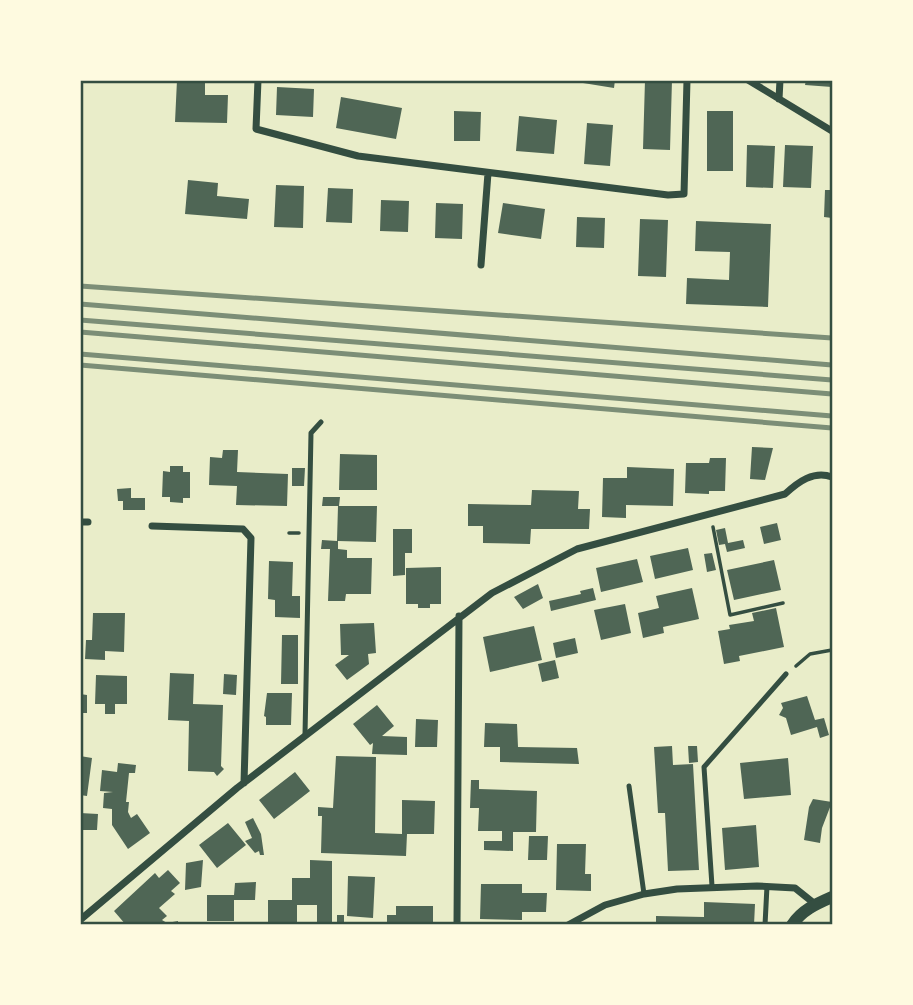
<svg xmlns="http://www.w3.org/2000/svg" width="913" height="1005" font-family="'Libre Baskerville',serif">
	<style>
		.building { fill: #4f6655 }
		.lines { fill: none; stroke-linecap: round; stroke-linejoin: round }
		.path { stroke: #344e41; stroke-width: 3.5 }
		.service { stroke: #344e41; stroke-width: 5 }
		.minor { stroke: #344e41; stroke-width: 7 }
		.tertiary { stroke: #344e41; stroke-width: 12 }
		.rail { stroke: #7c8e77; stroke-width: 5 }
		.neatline { fill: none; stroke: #344e41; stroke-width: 2.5 }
	</style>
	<rect width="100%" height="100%" fill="#e9edc9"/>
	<!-- building -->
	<path class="building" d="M177,80H205V95H228L227,123L175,122Z
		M583,80H615L614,88L583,83Z
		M645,80H672L670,150L643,149Z
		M806,80H832V87L805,85Z
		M277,87L314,89L313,117L276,115Z
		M341,97L402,108L396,139L336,128Z
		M454,111L481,112L480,141H454Z
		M707,111H733V171H707Z
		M519,116L557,120L554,154L516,151Z
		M587,123L613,125L610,166L584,164Z
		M747,145L775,146L773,188L746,187Z
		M785,145L813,146L811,188L783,187Z
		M188,180L218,183L217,196L249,199L247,219L185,214Z
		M276,185L304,186L303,228L274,227Z
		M328,188L353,189L352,223L326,222Z
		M825,190H832V218L824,217Z
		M381,200L409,201L408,232L380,231Z
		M436,203L463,204L462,239L435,238Z
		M503,203L545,209L541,239L498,233Z
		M577,217L605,218L604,248L576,247Z
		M640,219L668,220L666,277L638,276Z
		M696,221L771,224L768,307L686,304L687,278L729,280L730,252L695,251Z
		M752,447L773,448L765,480L750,479Z
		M223,450H238L237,472L288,474L287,506L236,505L237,486L209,485L210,457L222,458Z
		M340,454L377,455V490H339Z
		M710,458H726L725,491H709V494L685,493L686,463H709Z
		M170,466H183V472H190V498H183V503L170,502V497H162L163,471L170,472Z
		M627,467L674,469L673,506L626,505V518L602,517L603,478H627Z
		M292,468H305L304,486H292Z
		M131,488V498H145V510H123V501H118L117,489Z
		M532,490L579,491L578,509H590L589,529H531L530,544L483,543V526H468V504L531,505Z
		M323,497H340L339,506H322Z
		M338,506H377L376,542L338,541V549L347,550V558H372L371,594H346L345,601H328L330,549H321L322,540L337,541Z
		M777,523L781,540L764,544L760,527Z
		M725,528L728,543L743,540L745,548L727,552L725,544L719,545L716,530Z
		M393,529H412V553H405V575L393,576Z
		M688,548L693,570L655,579L650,556Z
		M712,553L716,570L707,572L704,554Z
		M637,559L643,582L601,592L596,568Z
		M774,560L781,590L734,600L727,570Z
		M269,561L293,562L292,596H300V618L275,617V600L268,599Z
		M441,567V604H430V608H418V604H406V568Z
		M538,584L543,598L523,609L514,597Z
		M593,588L596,600L551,611L549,601L581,594L580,591Z
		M692,588L699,619L663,627L664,633L643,638L638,613L659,608L656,596Z
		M625,604L631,633L601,640L594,610Z
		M776,608L784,647L739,656L740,661L724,664L718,631L730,629L729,625L754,621L752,613Z
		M93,613H125L124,652L105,651V660L85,659L86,640H92Z
		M374,623L376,653L368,654L369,664L347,680L335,665L349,655H341L340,624Z
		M534,626L542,660L490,672L483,637Z
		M282,635H298V684H281Z
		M575,638L578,653L556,658L553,643Z
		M555,660L559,678L542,682L538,664Z
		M170,673L194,674L193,704L223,705L221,766L224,769L217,776L214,772L188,771L189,721L168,720Z
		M224,674L237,675L236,695L223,694Z
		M96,675L127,676V704H115V714H105V704H95Z
		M267,693H292L291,725H266V717L264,716Z
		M80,694L87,695V713H80Z
		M807,696L815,720L824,718L829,735L820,738L817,727L791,735L786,718L779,715L783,708L781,703Z
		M377,705L394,726L382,736L407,737V755L372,754L373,743L370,745L353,724Z
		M416,719L438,720L437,747H415Z
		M485,723L517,724L518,747L577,748L579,764L500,762V747H484Z
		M672,746L673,765L693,764L699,870L668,871L665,813H658L654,747Z
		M688,746H697L698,762L689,763Z
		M80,756L92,758L87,796L80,795Z
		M336,756L376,757L375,833L402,834V800L435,801L434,834H407L406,856L321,853L322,816H318V807L333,808Z
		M788,758L791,795L744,799L740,763Z
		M118,763L136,765L135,773H129L126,802H129L128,812L131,818L137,814L150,833L128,849L112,825V809L103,808L104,793L113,792L100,791L102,770L117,772Z
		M295,772L310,791L274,819L259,800Z
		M471,780H479V789L537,791L536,832H513V851L484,850V841H502V831H478L479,808H470Z
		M813,799L832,802L822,828L820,843L804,840L809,807Z
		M80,813L98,814L97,830H80Z
		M253,818L261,834L264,855H260L259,851L255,853L245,841L252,838L245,822Z
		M228,823L246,845L217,868L199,845Z
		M756,825L759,867L725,870L722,828Z
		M529,836H548L547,860H528Z
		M557,844H586L585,874H591V891L556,890Z
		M203,860L201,887L185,890L186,863Z
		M310,860L332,861V925H317V905H297V925H268V900H292V878H310Z
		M168,870L180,883L171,891L175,894L159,908L167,916L162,920L167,923L178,921V925H126L114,911L155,873L159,878Z
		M348,876L375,877L373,918L347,916Z
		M256,882L255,900H234V921H207V895H234L235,883Z
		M481,884H522V893H547L546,912H522V920L480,919Z
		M704,902L755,904L754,925H656V916L704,917Z
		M396,906H433V925H387V915H396Z
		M337,915H344V925H337Z"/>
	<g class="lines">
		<!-- path -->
		<path class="path" d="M713,527L730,615L783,603
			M289,533H299
			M796,666L810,654L832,650"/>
		<!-- service -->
		<path class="service" d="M305,735L311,433L321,422
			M629,786L644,894
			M712,886L704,767L786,674
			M765,925L767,886"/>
		<!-- minor -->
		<path class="minor" d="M258,80L256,129L358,156L668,195L684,194L687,80
			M748,80L832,131
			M779,99L780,80
			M481,265L488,173
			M80,522H88
			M152,526L243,529L251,538L244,783
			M80,920L237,788L492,593L577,549L785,494C798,482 814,470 832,477
			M457,925L459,616
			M568,925L605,905L644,894L677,889L757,886L795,888L815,904"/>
		<!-- tertiary -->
		<path class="tertiary" d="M792,925C802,910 816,904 832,897"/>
		<!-- rail -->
		<path class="rail" d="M80,286L832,338
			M80,304L832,365
			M80,320L832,380
			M80,332L832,394
			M80,354L832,416
			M80,365L832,428"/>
	</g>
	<!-- border -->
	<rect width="913" height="1005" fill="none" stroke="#fefae0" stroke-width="164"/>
	<rect x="82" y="82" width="749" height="841" class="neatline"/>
</svg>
